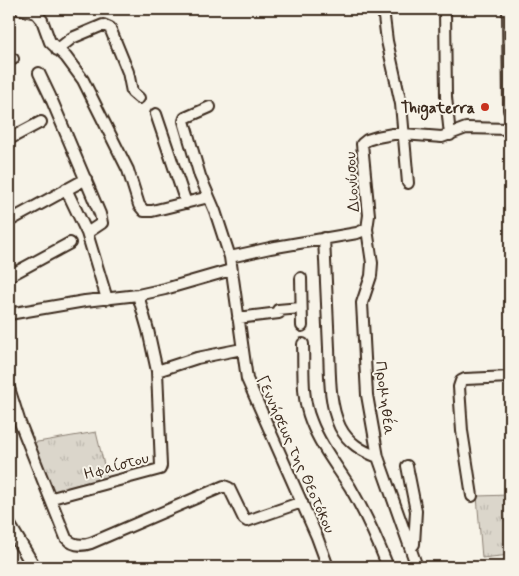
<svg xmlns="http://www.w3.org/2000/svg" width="519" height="576" font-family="Mynerve,sans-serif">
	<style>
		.grass { fill: url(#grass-tufts); stroke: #8b8074 }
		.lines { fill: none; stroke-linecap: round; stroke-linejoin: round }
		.minor-casing { stroke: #3b2a1e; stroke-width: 14 }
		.major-casing { stroke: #3b2a1e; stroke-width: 16 }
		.minor { stroke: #f7f3e8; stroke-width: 10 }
		.major { stroke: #f7f3e8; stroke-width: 12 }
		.poi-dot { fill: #c8321e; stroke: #f7f3e8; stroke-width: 2 }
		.labels { text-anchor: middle; stroke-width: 4; stroke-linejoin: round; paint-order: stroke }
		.poi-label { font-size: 16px; font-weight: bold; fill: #3b2a1e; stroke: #f7f3e8; text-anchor: end }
		.street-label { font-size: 16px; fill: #3b2a1e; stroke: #f7f3e8 }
	</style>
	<defs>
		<pattern id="grass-tufts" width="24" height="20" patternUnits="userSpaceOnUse" patternTransform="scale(1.25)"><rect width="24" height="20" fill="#dbd6cb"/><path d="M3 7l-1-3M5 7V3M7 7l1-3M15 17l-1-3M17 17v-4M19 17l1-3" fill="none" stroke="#bdb8ae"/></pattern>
	</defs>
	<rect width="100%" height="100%" fill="#f7f3e8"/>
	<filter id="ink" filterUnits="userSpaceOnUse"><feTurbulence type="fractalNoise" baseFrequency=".02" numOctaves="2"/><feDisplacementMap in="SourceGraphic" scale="10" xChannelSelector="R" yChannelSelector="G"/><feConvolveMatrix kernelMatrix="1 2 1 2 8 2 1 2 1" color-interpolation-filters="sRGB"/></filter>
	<g filter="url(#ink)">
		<!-- grass -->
		<path class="grass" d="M96,432L107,477L54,492L32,443Z
			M510,495V555L482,558L477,496Z"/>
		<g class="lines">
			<defs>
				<path id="minor" d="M19,9L36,13L42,20L50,42L66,57L83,80L128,170L139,205L144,211H152L209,197
					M383,9L387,41L401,104L408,183
					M445,9L446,97L450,135
					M57,50L72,38L103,25L110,28L128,72L132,92L139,98
					M9,60L13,59
					M39,73L50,96L100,214L102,223L87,233L107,299
					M210,107L185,118L184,121L200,176L215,211L230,257L247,379L317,537L328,567
					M156,114L186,203
					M9,139L41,122
					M66,189L87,233
					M9,221L86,179
					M367,229L372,263L371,276L362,303L367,395L378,457L417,567
					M324,238C326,275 327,311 329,348C330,374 329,404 340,427C348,443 362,451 378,457
					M230,257L270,248L357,233L367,229L369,215L362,144L367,140L377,137L393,134H403L442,137L466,128L510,129
					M9,276L70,243
					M301,278L302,326
					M9,314L85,301L138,295L165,289L231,270
					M238,318L279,313L278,310L301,308
					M303,344C304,369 301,397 311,421C320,445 336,465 350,487C365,513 377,539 388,567
					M157,371L197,358L242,349
					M9,388L20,423L66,538C73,546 82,546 91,543L224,486L229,488L244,519L247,521L302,502
					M407,466L416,511L414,544L411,548
					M472,496L462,431L459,387L461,381L465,379L510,377
					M52,498L160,469L161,466L157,371L148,330L138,295"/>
				<path id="major" d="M509,9L510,110
					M9,525L34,567"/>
			</defs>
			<!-- minor casing -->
			<use href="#minor" class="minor-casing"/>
			<!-- major casing -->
			<use href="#major" class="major-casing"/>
			<!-- minor -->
			<use href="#minor" class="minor"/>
			<!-- major -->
			<use href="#major" class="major"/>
		</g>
	</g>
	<!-- markers -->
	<circle class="poi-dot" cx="485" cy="107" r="5"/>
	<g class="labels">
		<!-- poi labels -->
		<g class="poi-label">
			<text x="475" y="113">Thigaterra</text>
		</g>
		<!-- street labels -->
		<g class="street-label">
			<text transform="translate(351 182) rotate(-94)" y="6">Διονύσου</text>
			<text transform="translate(386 398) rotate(83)" y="6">Προμηθέα</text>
			<text transform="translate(297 454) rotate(66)" y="6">Γεννήσεως της Θεοτόκου</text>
			<text transform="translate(116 465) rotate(-15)" y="6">Ηφαίστου</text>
		</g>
	</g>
	<!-- margin -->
	<rect width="519" height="576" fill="none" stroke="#f7f3e8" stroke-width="30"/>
	<rect x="15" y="15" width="489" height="546" fill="none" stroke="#3b2a1e" stroke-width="2" filter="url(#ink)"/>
</svg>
